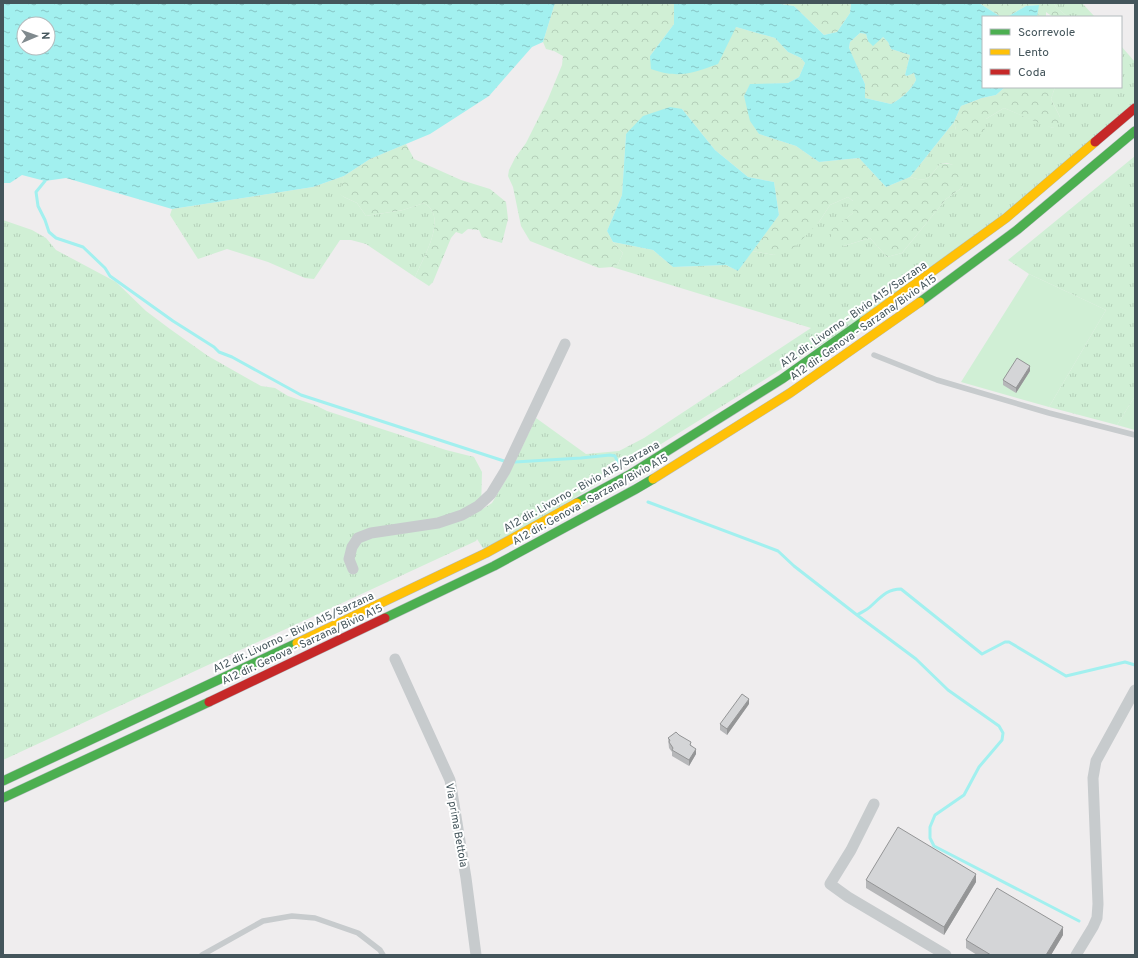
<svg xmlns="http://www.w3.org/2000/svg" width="1138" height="958" font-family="Overpass,sans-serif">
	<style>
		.grass { fill: url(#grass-tufts) }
		.forest { fill: url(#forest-crowns) }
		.garden { fill: #d0efd5 }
		.water { fill: url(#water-ripples); fill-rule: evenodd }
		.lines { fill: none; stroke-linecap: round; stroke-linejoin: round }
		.stream { stroke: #a2f0ef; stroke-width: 3 }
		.fast-casing { stroke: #b2babe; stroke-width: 10 }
		.slow-casing { stroke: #b2babe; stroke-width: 10 }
		.jam-casing { stroke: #b2babe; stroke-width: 10 }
		.lane { stroke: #c7cbcd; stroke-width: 5.5 }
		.street { stroke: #c7cbcd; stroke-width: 11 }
		.fast { stroke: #4caf50; stroke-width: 9 }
		.slow { stroke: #ffc107; stroke-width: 9 }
		.jam { stroke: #c62828; stroke-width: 9 }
		.wall { fill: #b6b7b9 }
		.shaded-wall { fill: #949596 }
		.building { fill: #d4d5d7; stroke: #949596 }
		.labels { text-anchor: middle; stroke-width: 4; stroke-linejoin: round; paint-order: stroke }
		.street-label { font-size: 11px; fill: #44555b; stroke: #fff }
	</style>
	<defs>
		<pattern id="grass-tufts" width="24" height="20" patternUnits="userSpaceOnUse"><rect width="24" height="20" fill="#d0efd5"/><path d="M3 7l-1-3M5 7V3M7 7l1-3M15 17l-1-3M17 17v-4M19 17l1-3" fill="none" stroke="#b4cfb9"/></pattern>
		<pattern id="forest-crowns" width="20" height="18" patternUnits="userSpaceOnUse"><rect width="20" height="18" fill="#d0efd5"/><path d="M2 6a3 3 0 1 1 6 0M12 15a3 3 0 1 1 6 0" fill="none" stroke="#b4cfb9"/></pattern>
		<pattern id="water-ripples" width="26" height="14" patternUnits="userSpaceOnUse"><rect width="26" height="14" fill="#a2f0ef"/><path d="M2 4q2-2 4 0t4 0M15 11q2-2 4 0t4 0" fill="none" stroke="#86c5c5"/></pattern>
	</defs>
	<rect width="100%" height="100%" fill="#efedee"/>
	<!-- grass -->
	<path class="grass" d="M1054,3H1082L1095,17H1068L1056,7Z
		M1121,46L1135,62V108L910,289L486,553L477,539L476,541L3,760V220L32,230L46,238L56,250L116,282L146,311L170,329L208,356L261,386L275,388L288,396L315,405L327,411L446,450L474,457L482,472L481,510L492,503L508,476L536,418L586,454L619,451L644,438L811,328L612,267L618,264L623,253L613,242L653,250L673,267L726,265L738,271L752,251L774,255L819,222L830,205L848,197L853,201V213L832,230L844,246L870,238L887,257L902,253L946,199L963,187L953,165L947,163L940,164C928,178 929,183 910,177L954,122L956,130L986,119L1004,108L1053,128L1060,117L1051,99L1055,87H1121Z
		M1135,156V396L1117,425L1049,407L1106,310L1029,274L1008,260Z
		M344,176L340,194L344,197L357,203L366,216L403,210L424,203C449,216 423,258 415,277L366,244L351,240H340L314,279L305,278L268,262L227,249L198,259L170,215L172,209L313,187Z"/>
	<!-- forest -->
	<path class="forest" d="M555,3H674V24L650,56L736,27L775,38L788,52L801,58L805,63L799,77L788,83L750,85L744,96L759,134L796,146L819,162L859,158L886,187L910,177C929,183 928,178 940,164C948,163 960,164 963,174C964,177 963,183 963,187L946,199L902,253L887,257L870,238L844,246L831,243V230L853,213V201L848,197L830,205L819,222L794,248L774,255L752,251L779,215L774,182L748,177L715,150L682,109L626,134L622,195L607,231L613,242L623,253L618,264L612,267L599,268L530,241L521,226L513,187L508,176L509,170L515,158L526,143L548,99L562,65L563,56L554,51L546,49L543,42Z
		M774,3H851L850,13L837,32L824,35L794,6Z
		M979,3H1054L1056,7L1068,17H1053L1046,12V17H1037L1038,5L1026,6L1007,17H1001Z
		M860,33L866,34L868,41L883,37L888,42L891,49L910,55L905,75L907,76L914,73L916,80C911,90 901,99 891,104L865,98V84L849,49L850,42Z
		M1005,87H1055L1051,99L1060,117L1059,124L1053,128L1046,126L1004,108L986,119L984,133L956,130L954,122L961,106L982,98L996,95Z
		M406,144L414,159L461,180L490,189L506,202L508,219L502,243L482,237L479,230L468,229L462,234L456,232L451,238L433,282L429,286L415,277C423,258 449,216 424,203L403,210L366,216L357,203L344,197L339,194L344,176L370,159Z"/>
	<!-- garden -->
	<path class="garden" d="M1029,274L1106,310L1049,407L961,382Z
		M1135,396V430L1117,425Z"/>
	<!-- water -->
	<path class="water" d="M3,3H555L543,42L532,47L489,96L430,134L370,159L344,176L313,187L172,209L66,178L45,181L22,175L10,183H3ZM24,24H48V48H24Z
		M674,3H774L794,6L824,35L837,32L850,13L851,3H979L1001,17H983V87H1005L996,95L982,98L961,106L954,122L910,177L886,187L859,158L819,162L796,146L759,134L750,121L744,96L750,84L788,83L799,77L805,63L801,58L788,52L775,38L736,27L718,64C693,73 678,79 651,69L650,56L674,24ZM860,33L866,34L868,41L873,46L883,37L888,42L891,49L910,55L905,75L907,76L914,73L916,80C911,90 901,99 891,104L865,98V84L849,48L850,42Z
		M1039,5L1037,17H1007L1026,6Z
		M670,107L682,109L715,150L748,177L774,182L779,215L738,271L726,265L673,267L653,250L613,242L607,231L622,195L626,134L643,116Z"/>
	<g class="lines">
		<!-- stream -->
		<path class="stream" d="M45,181L36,192L38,206L45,220L49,232L56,238L83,247L105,268L110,276L173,321L214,347L219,352L232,357L301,395L504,461
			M515,462L581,458L610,455L615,456L621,470
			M648,502L778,551L794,566L857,615C862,612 867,610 871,606C881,597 887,589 901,589L982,654L1005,642H1009L1066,676L1125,662L1135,665
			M857,615L916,659L948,690L999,726L1003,733L1002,740L979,767L964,795L935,815L930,827V838L934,846L1079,921"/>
		<defs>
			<path id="fast" d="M920,302L1017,230L1135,131
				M577,503L629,475L782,379L864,321
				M385,618L494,566L636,489L653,479
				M3,781L297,643
				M3,798L209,702"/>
			<path id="slow" d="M864,321L1006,218L1095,142
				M653,479L790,393L920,302
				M297,643L486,553L577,503"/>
			<path id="jam" d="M1095,142L1135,108
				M209,702L385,618"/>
		</defs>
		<!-- fast casing -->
		<use href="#fast" class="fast-casing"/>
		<!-- slow casing -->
		<use href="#slow" class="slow-casing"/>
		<!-- jam casing -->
		<use href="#jam" class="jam-casing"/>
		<!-- lane -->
		<path class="lane" d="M874,355L937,380L1049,413L1135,435
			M202,955L263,921L292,916L315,918L358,933L380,950L383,955"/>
		<!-- street -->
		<path class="street" d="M353,569L349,559L352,547L358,538L371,533L438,523L462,515L478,506L491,494L505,471L565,344
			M395,659L450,780L466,878L476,955
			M874,804L851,850L830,884L848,897L946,955
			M1076,955L1093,927L1097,918L1098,904L1093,778L1096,761L1135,690"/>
		<!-- fast -->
		<use href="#fast" class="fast"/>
		<!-- slow -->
		<use href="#slow" class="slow"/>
		<!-- jam -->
		<use href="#jam" class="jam"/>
	</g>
	<!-- wall -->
	<path class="wall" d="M1030,371L1016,393L1003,385V380Z
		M749,704L727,735L720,730V724Z
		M679,735L691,745L696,754L689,766L672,756V752L669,748L668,738Z
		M866,880L976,882L944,935L866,888Z
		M1063,935L1051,955H977L966,948V940Z"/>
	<!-- shaded-wall -->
	<path class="shaded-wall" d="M1030,366V371L1016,393V388Z
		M749,699V704L727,735V729Z
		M696,749V754L689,766V760Z
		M976,874V882L944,935V927Z
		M1063,927V935L1051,955H1046Z"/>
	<!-- building -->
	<path class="building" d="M1017,358L1030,366L1016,388L1003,380Z
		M742,694L749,699L727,729L720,724Z
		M676,732L679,735L691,742L690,745L696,749L689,760L672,750L673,748L669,742L670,740L668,738Z
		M898,827L976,874L944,927L866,880Z
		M997,888L1063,927L1046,955H991L966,940Z"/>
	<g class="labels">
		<!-- street labels -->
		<g class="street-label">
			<text transform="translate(853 314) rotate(-35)" y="4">A12 dir. Livorno - Bivio A15/Sarzana</text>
			<text transform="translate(863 327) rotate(-35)" y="4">A12 dir. Genova - Sarzana/Bivio A15</text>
			<text transform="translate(581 486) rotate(-29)" y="4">A12 dir. Livorno - Bivio A15/Sarzana</text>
			<text transform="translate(590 499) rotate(-29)" y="4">A12 dir. Genova - Sarzana/Bivio A15</text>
			<text transform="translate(293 632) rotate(-25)" y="4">A12 dir. Livorno - Bivio A15/Sarzana</text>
			<text transform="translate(302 644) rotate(-25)" y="4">A12 dir. Genova - Sarzana/Bivio A15</text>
			<text transform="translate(457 825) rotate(80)" y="4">Via prima Bettola</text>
		</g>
	</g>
	<!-- border -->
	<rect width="1138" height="958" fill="none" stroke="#44555b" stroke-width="8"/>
	<!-- legend -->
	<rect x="982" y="16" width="140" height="72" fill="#ffffff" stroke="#b4bbbd"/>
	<rect x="990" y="29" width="20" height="6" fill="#4caf50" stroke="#b4bbbd"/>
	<text x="1018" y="36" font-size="12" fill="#44555b">Scorrevole</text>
	<rect x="990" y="49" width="20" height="6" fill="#ffc107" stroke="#b4bbbd"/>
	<text x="1018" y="56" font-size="12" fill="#44555b">Lento</text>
	<rect x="990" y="69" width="20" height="6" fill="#c62828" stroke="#b4bbbd"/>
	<text x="1018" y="76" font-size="12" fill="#44555b">Coda</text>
	<!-- north arrow -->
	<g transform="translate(36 36) rotate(88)"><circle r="19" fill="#ffffff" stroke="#b4bbbd"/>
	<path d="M0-3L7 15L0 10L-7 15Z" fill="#808a8e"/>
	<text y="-6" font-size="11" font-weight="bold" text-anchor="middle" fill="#44555b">N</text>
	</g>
</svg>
